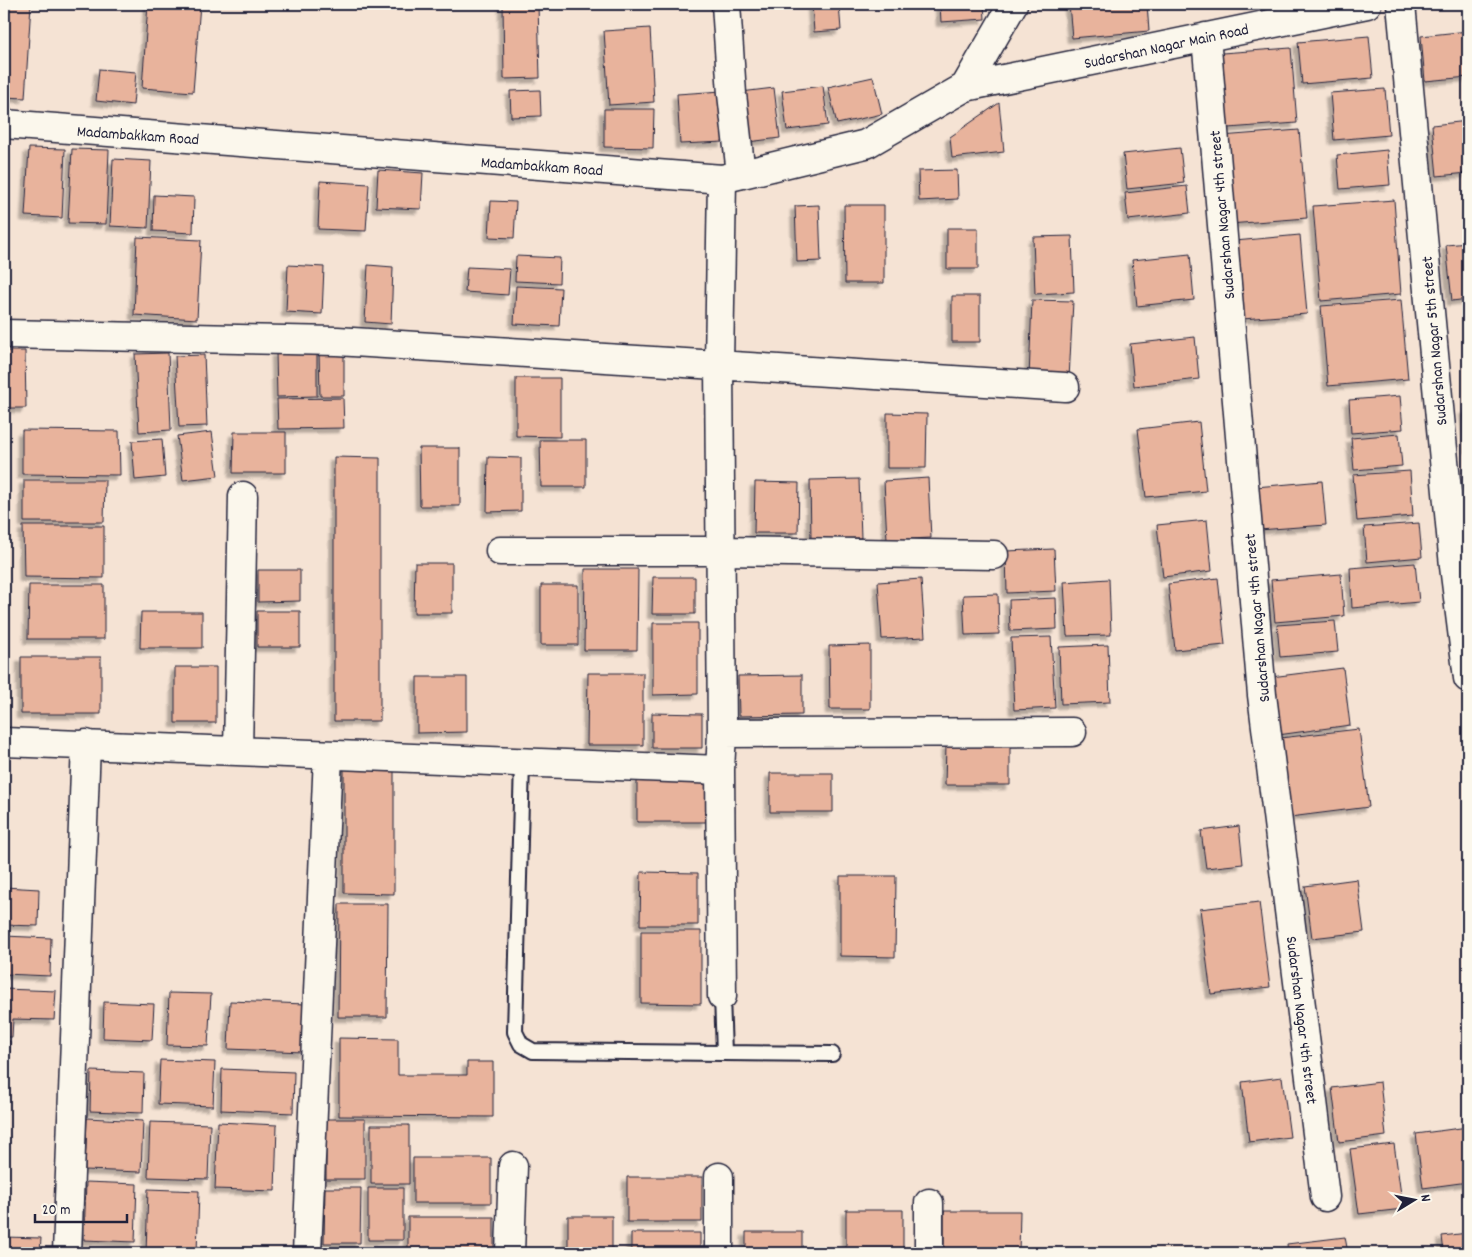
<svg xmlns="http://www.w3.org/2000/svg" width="1472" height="1257" font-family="Dekko,sans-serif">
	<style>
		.building { fill: #e8b39c; stroke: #22223b; filter: url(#shadow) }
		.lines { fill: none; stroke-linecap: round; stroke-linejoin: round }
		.service-casing { stroke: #22223b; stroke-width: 18 }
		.minor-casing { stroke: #22223b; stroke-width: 31 }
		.tertiary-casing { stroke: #22223b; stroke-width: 31 }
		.service { stroke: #fbf7ec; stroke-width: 14 }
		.minor { stroke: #fbf7ec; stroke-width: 28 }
		.tertiary { stroke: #fbf7ec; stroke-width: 28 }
		.labels { text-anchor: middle; stroke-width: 4; stroke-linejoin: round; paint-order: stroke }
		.street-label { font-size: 16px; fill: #22223b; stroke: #fbf7ec }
	</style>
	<defs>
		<filter id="shadow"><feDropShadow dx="-4.5" dy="4.5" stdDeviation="1" flood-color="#0004"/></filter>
	</defs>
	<rect width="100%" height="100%" fill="#f5e3d4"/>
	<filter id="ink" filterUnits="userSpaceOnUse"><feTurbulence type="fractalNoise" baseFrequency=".02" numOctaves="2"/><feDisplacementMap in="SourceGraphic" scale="10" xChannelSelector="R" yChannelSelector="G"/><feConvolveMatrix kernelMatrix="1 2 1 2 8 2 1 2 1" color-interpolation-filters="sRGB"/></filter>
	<g filter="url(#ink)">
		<!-- building -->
		<path class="building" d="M4,4H31L25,98L4,97Z
			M148,4H200L193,92L142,88Z
			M503,4H538L540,78L504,79Z
			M812,4H839L841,30L814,32Z
			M940,4H984L985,19L941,22Z
			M1069,4H1147L1149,31L1072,38Z
			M650,28L654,102L609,105L604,31Z
			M1468,31V77L1425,81L1421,36Z
			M1369,36L1373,78L1302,84L1298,42Z
			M1291,48L1297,123L1228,128L1222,53Z
			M99,69L136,72L133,105L96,101Z
			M873,77L882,114L837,124L828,87Z
			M823,86L828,125L787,130L782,91Z
			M774,88L780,138L740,143L733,93Z
			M1385,89L1389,135L1334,140L1330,93Z
			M540,90L541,116L511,117L510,91Z
			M722,91L724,142L680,144L677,94Z
			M999,103L1004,152L952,158L950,137Z
			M604,109H654L653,148L604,147Z
			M1468,121V173L1437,176L1432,125Z
			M1299,130L1307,218L1229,224L1221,136Z
			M29,148L65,149L62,218L25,216Z
			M1180,148L1184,183L1127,189L1123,154Z
			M72,149L109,150L106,224L68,223Z
			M1387,150L1390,185L1340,189L1337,155Z
			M113,159L151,161L148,228L110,226Z
			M378,170L423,173L421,209L376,207Z
			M957,170L958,199L919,201L918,171Z
			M320,181L369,184L366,231L318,229Z
			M1187,186L1190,213L1128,220L1125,193Z
			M154,195L194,197L193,233L153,231Z
			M1394,200L1401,294L1321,301L1313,206Z
			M491,201L516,202L514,238L489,237Z
			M819,205L821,261L797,262L795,206Z
			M844,205H884V283H845Z
			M947,228H978V269H947Z
			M1300,235L1307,314L1242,319L1235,241Z
			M1072,236L1074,292L1035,294L1033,237Z
			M137,237L201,240L197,319L134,315Z
			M1468,243V299L1452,301L1446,245Z
			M1190,254L1194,300L1137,306L1132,260Z
			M516,256L560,258L559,283L515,281Z
			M288,265L324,267L322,314L286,312Z
			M368,265L393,267L391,324L365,322Z
			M467,267L510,269L508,295L465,292Z
			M516,286L561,288L559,326L514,324Z
			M952,296H980V342H952Z
			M1032,300L1073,301L1069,379L1029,378Z
			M1401,300L1408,379L1328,386L1321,306Z
			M1195,337L1199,379L1134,386L1130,344Z
			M344,350V396H320L319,351Z
			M4,351H25L26,408H4Z
			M317,351V396L277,397L276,352Z
			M168,353L171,430L139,432L135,354Z
			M204,355L207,426L179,427L175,356Z
			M516,378H560V437L516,436Z
			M1400,396L1403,429L1351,433L1349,400Z
			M343,398L344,428L278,429L277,399Z
			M1464,410H1468V449Z
			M887,413L927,414L926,468H887Z
			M1199,422L1206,491L1146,497L1138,429Z
			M22,430L119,431L120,475L22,474Z
			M212,432L218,476L183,480L177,436Z
			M234,432H286V473H233Z
			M1399,434L1402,466L1354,470L1351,438Z
			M162,439L165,477L135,480L132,441Z
			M540,440H586V487H541Z
			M419,448H460V506H420Z
			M334,457L380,458V721H334Z
			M488,457L521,458V511L487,512Z
			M1410,471L1413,516L1357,521L1353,475Z
			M928,478L931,538L887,540L884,481Z
			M859,479L861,538L811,539L810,480Z
			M24,480H105L104,522H24Z
			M1322,481L1326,525L1259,530L1256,487Z
			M755,482L799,483L798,533H754Z
			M1207,520L1212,571L1163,577L1157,525Z
			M1419,523L1422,557L1367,562L1364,527Z
			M23,526H104V578L24,577Z
			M1054,549L1056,591L1007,593L1006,551Z
			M415,563H452V613H414Z
			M1415,563L1419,602L1352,608L1350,568Z
			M585,569H638L637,650H584Z
			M258,570H300V601L258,602Z
			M1341,574L1344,616L1275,622L1271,580Z
			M653,577H695V614H652Z
			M1218,578L1225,645L1175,650L1168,584Z
			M921,579L925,637L882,639L878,582Z
			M1109,579L1111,635L1067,636L1064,582Z
			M29,585H104V639H28Z
			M541,585H578V645H541Z
			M998,594L999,634L965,635L963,595Z
			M1056,598L1057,629L1010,631L1009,600Z
			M257,611H300V647H257Z
			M141,612H202V648H140Z
			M1335,621L1338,652L1280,657L1277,625Z
			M653,623H698V694L653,695Z
			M1051,637L1055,708L1014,710L1011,638Z
			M870,645V709H830L829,646Z
			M1108,645L1110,702L1061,704L1059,647Z
			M21,657H101V714H21Z
			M175,667H216V723H175Z
			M1343,668L1350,725L1278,735L1271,677Z
			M588,673H643V745H587Z
			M802,675V715L739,716L738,676Z
			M417,677H467V732L417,733Z
			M652,713L702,714V748H652Z
			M1359,729L1369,807L1290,817L1280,738Z
			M946,745L1010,746V785H945Z
			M344,766H394V894L344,893Z
			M770,773H833V812H770Z
			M637,779H706V822H637Z
			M1239,826L1243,864L1206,868L1201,831Z
			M641,872L698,873V925H640Z
			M840,876H896L895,957L840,956Z
			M1357,879L1364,932L1312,938L1305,886Z
			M4,887L39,889L38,926L4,925Z
			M1259,902L1270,987L1211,994L1200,909Z
			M339,904H388L387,1017H338Z
			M641,931H701V1004L641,1003Z
			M4,936L51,938L50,976L4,974Z
			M4,989L56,991L54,1020L13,1019L12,1037H4Z
			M169,993L211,994L208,1046L167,1045Z
			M230,1001L305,1004L303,1052L228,1049Z
			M104,1002L154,1004L152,1040L103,1038Z
			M339,1038L398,1039V1075H467V1062H493V1117L339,1116Z
			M4,1041H10L9,1084H4Z
			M160,1060L215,1062L213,1106L158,1104Z
			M222,1069L294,1072L293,1113L221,1110Z
			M91,1071L144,1073L143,1113L90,1111Z
			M1282,1077L1290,1137L1249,1142L1242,1082Z
			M1380,1082L1386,1136L1339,1142L1332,1088Z
			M87,1118L143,1121L141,1172L85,1170Z
			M326,1119H365V1179H326Z
			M150,1122L210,1124L208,1179L148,1177Z
			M218,1122L277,1125L275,1191L215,1189Z
			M371,1125H409V1184H371Z
			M1468,1127V1182L1423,1188L1416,1134Z
			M1394,1144L1403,1209L1359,1214L1350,1149Z
			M413,1158H491V1203H413Z
			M627,1177H702V1222H627Z
			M86,1182L137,1184L135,1242L84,1240Z
			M325,1188H361L360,1243H324Z
			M368,1188H403V1240H368Z
			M148,1189L199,1191L197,1253H146Z
			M846,1210H903V1249H846Z
			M944,1211H1020L1019,1253H944Z
			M568,1216H612V1253H568Z
			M408,1217H494V1253H408Z
			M746,1232H802V1253H746Z
			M631,1233H700V1253H631Z
			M1468,1233V1253H1444L1442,1236Z
			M4,1237L41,1238L40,1253H4Z
			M1345,1237L1348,1253H1288L1287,1244Z"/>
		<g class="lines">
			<defs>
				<path id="service" d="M522,762L515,1032L521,1044L533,1051L832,1054
					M722,996L724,1053"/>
				<path id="minor" d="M726,4L732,94L741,174
					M1401,4L1454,566L1468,678
					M1206,37L1262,695L1325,1197
					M965,87L1367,4
					M722,179L719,365L722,733L720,770L722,996
					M4,334L337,341L1065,387
					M500,551H720L994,555
					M722,733L1072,732
					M4,742L720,770
					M238,751L243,496
					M67,1253L86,744
					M307,1253L328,755
					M510,1253L513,1166
					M719,1253V1177
					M929,1253V1203"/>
				<path id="tertiary" d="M4,124L722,179L866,144L965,87L1013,4"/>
			</defs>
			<!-- service casing -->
			<use href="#service" class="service-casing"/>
			<!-- minor casing -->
			<use href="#minor" class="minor-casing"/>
			<!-- tertiary casing -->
			<use href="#tertiary" class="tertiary-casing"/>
			<!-- service -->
			<use href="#service" class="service"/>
			<!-- minor -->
			<use href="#minor" class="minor"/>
			<!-- tertiary -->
			<use href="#tertiary" class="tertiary"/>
		</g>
	</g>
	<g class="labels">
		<!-- street labels -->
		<g class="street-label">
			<text transform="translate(1166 45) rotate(-12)" y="6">Sudarshan Nagar Main Road</text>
			<text transform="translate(138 134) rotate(4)" y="6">Madambakkam Road</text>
			<text transform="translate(542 165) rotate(4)" y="6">Madambakkam Road</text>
			<text transform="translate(1221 215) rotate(-95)" y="6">Sudarshan Nagar 4th street</text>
			<text transform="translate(1433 341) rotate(-95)" y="6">Sudarshan Nagar 5th street</text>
			<text transform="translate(1256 618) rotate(-95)" y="6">Sudarshan Nagar 4th street</text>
			<text transform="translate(1303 1020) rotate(83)" y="6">Sudarshan Nagar 4th street</text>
		</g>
	</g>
	<!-- margin -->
	<rect width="1472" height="1257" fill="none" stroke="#fbf7ec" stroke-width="20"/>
	<rect x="10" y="10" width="1452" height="1237" fill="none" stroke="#22223b" stroke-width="2" filter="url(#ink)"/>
	<!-- north arrow -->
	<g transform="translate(1414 1200) rotate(80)" stroke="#fbf7ec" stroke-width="4" paint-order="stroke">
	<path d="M0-4L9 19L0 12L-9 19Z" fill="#22223b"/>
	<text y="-8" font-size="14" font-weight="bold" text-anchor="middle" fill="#22223b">N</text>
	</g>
	<!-- scale -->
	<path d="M35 1214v8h92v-8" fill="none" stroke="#22223b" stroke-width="2.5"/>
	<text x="42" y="1214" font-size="15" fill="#22223b" stroke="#fbf7ec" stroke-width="4" paint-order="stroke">20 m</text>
</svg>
